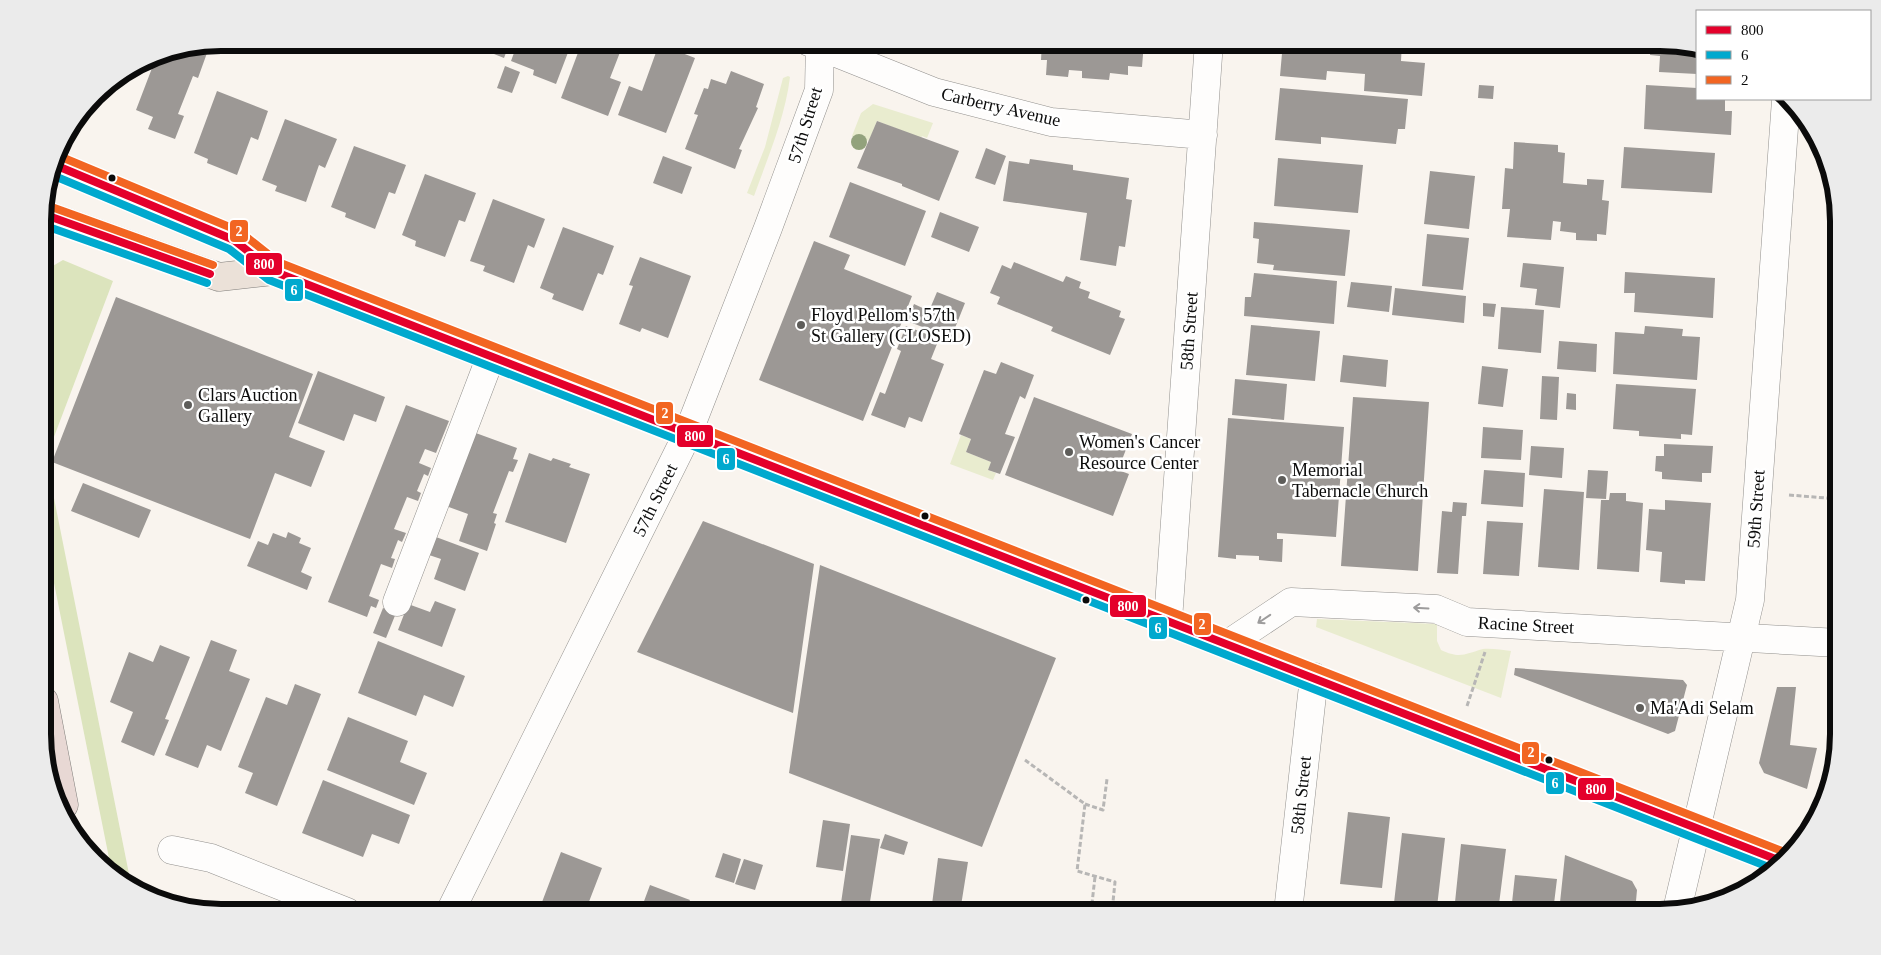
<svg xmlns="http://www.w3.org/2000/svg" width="1881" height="955" font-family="'Times New Roman',serif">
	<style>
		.green { fill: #e9eccf }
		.forest { fill: #dce4bd }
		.building { fill: #9c9895 }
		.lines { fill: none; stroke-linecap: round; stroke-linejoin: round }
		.minor-casing { stroke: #92908d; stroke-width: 29 }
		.major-casing { stroke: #7f7d7a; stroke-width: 29 }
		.highway-casing { stroke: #7f7d7a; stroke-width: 29 }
		.path { stroke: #b7b6b5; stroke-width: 3; stroke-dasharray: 5 2.5; stroke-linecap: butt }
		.minor { stroke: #fefdfc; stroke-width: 28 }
		.major { stroke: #ebe1d8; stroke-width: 28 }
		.highway { stroke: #e8d8d4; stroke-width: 28 }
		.bus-1-casing { stroke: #fff; stroke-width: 11 }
		.bus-2-casing { stroke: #fff; stroke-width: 11 }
		.bus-3-casing { stroke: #fff; stroke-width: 11 }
		.bus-1 { stroke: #e4002b; stroke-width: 8 }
		.bus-2 { stroke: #00a9ce; stroke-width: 8 }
		.bus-3 { stroke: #f26522; stroke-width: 8 }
		.tree { fill: #92a27c }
		.oneway { stroke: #9d9c9c }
		.bus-dot { fill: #0b0b0b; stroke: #fff; stroke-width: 2 }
		.poi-dot { fill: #5e5d5a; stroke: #fff; stroke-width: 2 }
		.labels { text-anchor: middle; stroke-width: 5; stroke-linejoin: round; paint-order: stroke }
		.street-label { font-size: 18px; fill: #0b0b0b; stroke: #fff }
		.poi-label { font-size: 18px; fill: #0b0b0b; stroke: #fff; text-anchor: start }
		.rim { fill: none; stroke: #0b0b0b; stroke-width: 6 }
		.line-badge { stroke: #fff; stroke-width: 2 }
		.badge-label { font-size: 14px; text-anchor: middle; font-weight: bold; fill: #fff }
	</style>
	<rect width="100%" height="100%" fill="#f9f4ee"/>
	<!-- green -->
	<path class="green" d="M788,76L790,77C785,118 768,157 754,196L747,193L765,147L783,78Z
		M873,104L933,123L927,138L922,136L921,138L877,121L869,141L852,136L861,113Z
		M961,435L971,439L966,452L991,462L988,470L996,473L993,480L950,464Z
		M1317,619L1437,624V641L1441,650C1460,659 1465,654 1483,649C1491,648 1502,650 1511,651L1501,698L1316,627Z"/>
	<!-- forest -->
	<path class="forest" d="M63,260L113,281L46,458L131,884L111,868L44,533L43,278L51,267Z"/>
	<!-- building -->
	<path class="building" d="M418,42H443L439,51Z
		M464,42H510L504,58Z
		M518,42H572L556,84L533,75L534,70L511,61Z
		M582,42H624L610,78L621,82L608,116L561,98Z
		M949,42H983L982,52L948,50Z
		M1042,42H1144L1142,67L1128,66V75L1110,73L1109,80L1082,78V71L1069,70L1068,77L1046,75L1047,60H1041Z
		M1283,42H1402L1401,61L1425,63L1422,96L1364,91L1365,74L1327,71L1326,80L1280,76Z
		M1643,42H1659L1697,51V74L1659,72L1660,56L1650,55L1651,46L1643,45Z
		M659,44L695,58L666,133L618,115L629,86L642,91Z
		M194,48L207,53L198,78L193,76L178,114L184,116L175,139L148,129L153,117L136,110L157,55Z
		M505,66L520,72L512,93L497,88Z
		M731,71L764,84L756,107L758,108L739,149L742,150L735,169L685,149L698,115L694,114L704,88L708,89L711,79L726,84Z
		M1479,85L1494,86L1493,99L1478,98Z
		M1646,85L1697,88V99H1725V111H1732L1731,135L1644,129Z
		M1280,88L1408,99L1405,129H1398L1396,144L1321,137V144L1275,140Z
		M217,91L268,111L258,140L251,137L237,175L207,163L208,159L194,153Z
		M285,119L337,139L325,168L319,165L306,202L275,191L277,186L262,180Z
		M877,121L959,151L939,201L902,186V184L857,168Z
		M1514,142L1558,145V152L1565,153L1563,183L1587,185V179L1604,180L1602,200L1609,201L1606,235L1597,234V241L1576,240V233L1560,231L1561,222L1553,221L1551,240L1507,237L1510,209H1502L1505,168L1513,169Z
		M354,146L406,165L395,194L389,192L375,229L345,217L346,213L331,207Z
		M1624,147L1715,153L1712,193L1621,188Z
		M986,148L1006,156L995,185L975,178Z
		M663,156L692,167L682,194L653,183Z
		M1278,158L1363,165L1358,213L1274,206Z
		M1030,159L1073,165V170L1129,178L1126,199L1132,200L1125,247L1119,246L1116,266L1080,260L1087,213L1003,201L1009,161L1029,164Z
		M1430,171L1475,176L1469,229L1424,224Z
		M425,174L476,193L465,222L459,220L445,257L415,246L416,241L402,235Z
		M850,182L926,211L905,266L829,237Z
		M493,199L545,219L534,248L528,245L514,283L483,271L485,266L470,261Z
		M940,212L979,227L969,252L931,237Z
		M1254,222L1350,230L1345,276L1273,270L1274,265L1257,263L1259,239L1253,238Z
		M563,227L614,246L603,275L598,273L583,311L552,299L554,294L540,288Z
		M1427,234L1469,238L1463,290L1422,286Z
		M814,241L850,255L844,269L912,296L863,421L759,380Z
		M640,257L691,276L668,338L642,328L640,332L619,324L633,286L629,285Z
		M1014,262L1063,282L1066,276L1081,282L1079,288L1090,292L1088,298L1121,311L1119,317L1125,319L1110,355L1051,331L1053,327L997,304L1000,297L990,293L1002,265L1011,269Z
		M1523,263L1564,267L1560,308L1535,305L1537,289L1520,287Z
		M1625,272L1715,278L1713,318L1634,312L1635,293H1624Z
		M1254,273L1337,281L1334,324L1244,316L1245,297H1251Z
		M1351,282L1392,286L1389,312L1347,307Z
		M1395,288L1466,296L1464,323L1392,315Z
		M937,292L965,303L951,338L907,321L914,304L929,311Z
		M116,297L313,374L289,437L325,451L311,487L275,473L250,539L52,462Z
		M1483,303L1496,304L1494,317L1483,316Z
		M1501,307L1544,310L1541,353L1498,349Z
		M1251,325L1320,331L1315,381L1246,375Z
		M906,326L939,339L931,359L944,364L922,422L909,417L905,428L871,415L880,392L885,394L901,351L897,349Z
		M1645,326L1683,329L1682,336L1700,337L1697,380L1613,374L1615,332L1644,334Z
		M1559,341L1597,344L1596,372L1557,369Z
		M1343,355L1388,360L1386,387L1340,382Z
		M1001,362L1034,375L1025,399L1020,396L1005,434L1015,437L1000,474L988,470L991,462L966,452L971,439L959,434L984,370L996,374Z
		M1482,366L1508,369L1503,407L1478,404Z
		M318,371L385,397L376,422L354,414L344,441L298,423Z
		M1542,376L1559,377L1557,420L1540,419Z
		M1235,379L1287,384L1284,420L1232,415Z
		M1616,384L1696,389L1692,435L1681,434V439L1639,436V431L1613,429Z
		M1567,393L1576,394V410L1566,409Z
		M1034,397L1132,434L1118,470L1129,474L1113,516L1005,475Z
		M1353,397L1429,402L1418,571L1341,566Z
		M406,405L449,421L436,453L425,449L419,463L431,468L428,476L424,474L417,491L421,493L418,501L407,497L394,529L406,533L402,542L398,540L391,558L395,559L392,568L381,564L369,596L379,600L376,608L371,606L367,617L328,602Z
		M1228,418L1344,427L1336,537L1277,533V539H1283L1282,562L1259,560V556L1236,555V559L1218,557Z
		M1483,427L1523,430L1521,460L1481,458Z
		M473,432L517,448L513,459L518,460L513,472L509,471L493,513L497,514L494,523L496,524L487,551L459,541L468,514L446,506Z
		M1664,444L1713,446L1711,473H1702V482L1662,479V472L1655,471L1656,456H1664Z
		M1531,446L1564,448L1562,478L1529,475Z
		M529,453L551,461L553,458L571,464L569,467L590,474L566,543L505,522Z
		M1484,470L1525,473L1523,507L1481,504Z
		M1588,470L1608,471L1606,499L1586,498Z
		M83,483L151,510L139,538L71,511Z
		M1544,489L1584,492L1579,570L1538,567Z
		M1610,493H1626V501L1643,503L1639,572L1597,569L1601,500H1609Z
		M1665,500L1711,503L1705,581L1685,580V584L1660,582L1662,552L1646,550L1649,509L1665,510Z
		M1453,502L1467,503L1466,516H1462L1458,574L1437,573L1442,511L1452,512Z
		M703,521L814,564L793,713L637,652Z
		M1487,521L1523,523L1519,576L1483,574Z
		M288,532L301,538L299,543L311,548L301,572L312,577L307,590L247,566L258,541L268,545L273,533L286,538Z
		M436,537L479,553L465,591L434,579L441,559L429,555Z
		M820,565L1056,658L982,847L789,773Z
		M435,601L456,609L442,647L398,630L408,604L430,612Z
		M383,608L396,613L386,638L373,633Z
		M211,640L237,650L229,671L250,679L221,751L207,745L198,768L165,755Z
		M378,641L465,676L453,707L424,695L416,716L358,693Z
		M160,645L190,657L165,719L169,720L154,756L121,742L133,712L110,702L129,652L153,662Z
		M1515,668L1683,680L1687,685L1675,731L1668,734L1514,675Z
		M295,684L321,694L277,806L245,793L253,773L238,767L266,697L287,705Z
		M1777,687H1796L1790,745L1817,748L1807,789L1764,773L1759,763Z
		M348,717L408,741L400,762L427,773L414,805L327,770Z
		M323,780L410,815L399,844L372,834L363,857L302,833Z
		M1348,812L1390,817L1382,888L1340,884Z
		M823,820L850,824L843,871L816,867Z
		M1402,833L1445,838L1437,907L1394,903Z
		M885,834L908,842L904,855L880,848Z
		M851,835L880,839L869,908L841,903Z
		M1461,844L1506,849L1498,912H1454Z
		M561,852L602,868L585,912H544L539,910Z
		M723,853L741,859L734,883L715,877Z
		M1565,855L1632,881L1637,890L1635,912H1559Z
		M938,858L968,862L960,912H931Z
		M744,859L763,865L755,890L735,884Z
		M1515,875L1557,879L1553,912H1511Z
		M650,885L690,900L685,912H640Z
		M689,907L709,912H688Z"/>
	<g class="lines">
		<defs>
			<path id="minor" d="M809,42L934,92L1051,122L1203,135
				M397,602L491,356
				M1168,620L1209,42
				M1228,644L1291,602L1436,609L1467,622L1838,643
				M172,850L211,858L347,912
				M1677,910L1750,600L1786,100
				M450,912L688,433L768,228L819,90L820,42
				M1288,912L1314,677"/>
			<path id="major" d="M55,165L234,240L273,271L1778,860
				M43,214L219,277L273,271"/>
			<path id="highway" d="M44,701L64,805"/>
		</defs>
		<!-- minor casing -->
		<use href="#minor" class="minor-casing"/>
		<!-- major casing -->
		<use href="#major" class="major-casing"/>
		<!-- highway casing -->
		<use href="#highway" class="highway-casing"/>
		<!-- path -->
		<path class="path" d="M1789,495L1838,499
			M1467,706L1485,652
			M1025,760L1085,804L1077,871L1115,882L1112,912
			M1085,804L1103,810L1107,779
			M1091,912L1095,877"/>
		<!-- minor -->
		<use href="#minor" class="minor"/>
		<!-- major -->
		<use href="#major" class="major"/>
		<!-- highway -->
		<use href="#highway" class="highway"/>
		<defs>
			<path id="bus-1" d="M55,165L234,240L273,271L1778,860
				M43,214L210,274"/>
			<path id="bus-2" d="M52,175L229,249L269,280L1771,868
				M43,225L207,283"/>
			<path id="bus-3" d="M59,156L239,231L278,262L1782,851
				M46,205L213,265"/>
		</defs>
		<!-- bus-1 casing -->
		<use href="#bus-1" class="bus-1-casing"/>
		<!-- bus-2 casing -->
		<use href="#bus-2" class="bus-2-casing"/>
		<!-- bus-3 casing -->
		<use href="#bus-3" class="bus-3-casing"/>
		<!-- bus-1 -->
		<use href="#bus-1" class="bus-1"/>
		<!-- bus-2 -->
		<use href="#bus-2" class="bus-2"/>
		<!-- bus-3 -->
		<use href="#bus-3" class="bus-3"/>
	</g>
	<!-- trees -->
	<circle class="tree" cx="859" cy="142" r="8"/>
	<!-- one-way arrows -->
	<defs><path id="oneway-shaft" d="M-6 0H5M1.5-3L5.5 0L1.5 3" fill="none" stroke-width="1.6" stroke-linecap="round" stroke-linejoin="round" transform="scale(1.25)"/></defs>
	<g class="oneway">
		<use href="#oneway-shaft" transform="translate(1421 608) rotate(-177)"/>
		<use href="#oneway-shaft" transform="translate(1264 619) rotate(146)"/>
	</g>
	<!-- markers -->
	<g class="bus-dot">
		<circle cx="112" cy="178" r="4.5"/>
		<circle cx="925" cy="516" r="4.5"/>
		<circle cx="1086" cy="600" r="4.5"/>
		<circle cx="1549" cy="760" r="4.5"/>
	</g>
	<g class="poi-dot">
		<circle cx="801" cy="325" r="5"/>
		<circle cx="188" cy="405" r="5"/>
		<circle cx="1069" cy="452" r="5"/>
		<circle cx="1282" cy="480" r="5"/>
		<circle cx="1640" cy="708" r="5"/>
	</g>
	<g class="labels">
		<!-- street labels -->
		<g class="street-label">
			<text transform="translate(1001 107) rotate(13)" y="6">Carberry Avenue</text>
			<text transform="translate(805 125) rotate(-73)" y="6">57th Street</text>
			<text transform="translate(1189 331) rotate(-86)" y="6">58th Street</text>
			<text transform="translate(655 500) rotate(-64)" y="6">57th Street</text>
			<text transform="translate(1756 509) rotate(-86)" y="6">59th Street</text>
			<text transform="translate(1526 625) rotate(3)" y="6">Racine Street</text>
			<text transform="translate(1301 795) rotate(-84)" y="6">58th Street</text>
		</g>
		<!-- poi labels -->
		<g class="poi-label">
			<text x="811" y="321">Floyd Pellom's 57th<tspan x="811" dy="21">St Gallery (CLOSED)</tspan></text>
			<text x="198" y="401">Clars Auction<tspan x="198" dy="21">Gallery</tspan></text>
			<text x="1079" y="448">Women's Cancer<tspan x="1079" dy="21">Resource Center</tspan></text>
			<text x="1292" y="476">Memorial<tspan x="1292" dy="21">Tabernacle Church</tspan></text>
			<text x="1650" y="714">Ma'Adi Selam</text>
		</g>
	</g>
	<!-- crop -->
	<path d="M0 0H1881V955H0ZM221 51H1660A170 170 0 0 1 1830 221V734A170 170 0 0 1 1660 904H221A170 170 0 0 1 51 734V221A170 170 0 0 1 221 51Z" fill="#ebebeb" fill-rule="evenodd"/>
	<path class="rim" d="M221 51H1660A170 170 0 0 1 1830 221V734A170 170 0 0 1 1660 904H221A170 170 0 0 1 51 734V221A170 170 0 0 1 221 51Z"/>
	<g class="line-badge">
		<rect x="229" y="219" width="20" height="24" rx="5" fill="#f26522"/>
		<rect x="245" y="252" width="38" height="24" rx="5" fill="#e4002b"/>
		<rect x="284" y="278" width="20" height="24" rx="5" fill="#00a9ce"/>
		<rect x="655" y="401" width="19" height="24" rx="5" fill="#f26522"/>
		<rect x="676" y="424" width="38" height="24" rx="5" fill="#e4002b"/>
		<rect x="716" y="447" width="20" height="24" rx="5" fill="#00a9ce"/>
		<rect x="1109" y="594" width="38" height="24" rx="5" fill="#e4002b"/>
		<rect x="1193" y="612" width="19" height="24" rx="5" fill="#f26522"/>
		<rect x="1148" y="616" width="20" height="24" rx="5" fill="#00a9ce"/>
		<rect x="1521" y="741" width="19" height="24" rx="5" fill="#f26522"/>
		<rect x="1545" y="771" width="20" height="24" rx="5" fill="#00a9ce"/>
		<rect x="1577" y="777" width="38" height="24" rx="5" fill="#e4002b"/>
	</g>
	<g class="badge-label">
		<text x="239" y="236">2</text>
		<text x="264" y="269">800</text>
		<text x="294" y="295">6</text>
		<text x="665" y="418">2</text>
		<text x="695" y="441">800</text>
		<text x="726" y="464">6</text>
		<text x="1128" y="611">800</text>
		<text x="1202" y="629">2</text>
		<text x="1158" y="633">6</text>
		<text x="1531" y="757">2</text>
		<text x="1555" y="788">6</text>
		<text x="1596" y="794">800</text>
	</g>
	<!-- legend -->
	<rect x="1696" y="10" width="175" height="90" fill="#ffffff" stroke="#9d9d9d"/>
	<rect x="1706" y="26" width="25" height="8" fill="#e4002b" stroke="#9d9d9d"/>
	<text x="1741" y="35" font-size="15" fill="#0b0b0b">800</text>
	<rect x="1706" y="51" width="25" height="8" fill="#00a9ce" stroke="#9d9d9d"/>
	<text x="1741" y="60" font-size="15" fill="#0b0b0b">6</text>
	<rect x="1706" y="76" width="25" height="8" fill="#f26522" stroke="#9d9d9d"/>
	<text x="1741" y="85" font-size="15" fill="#0b0b0b">2</text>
</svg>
